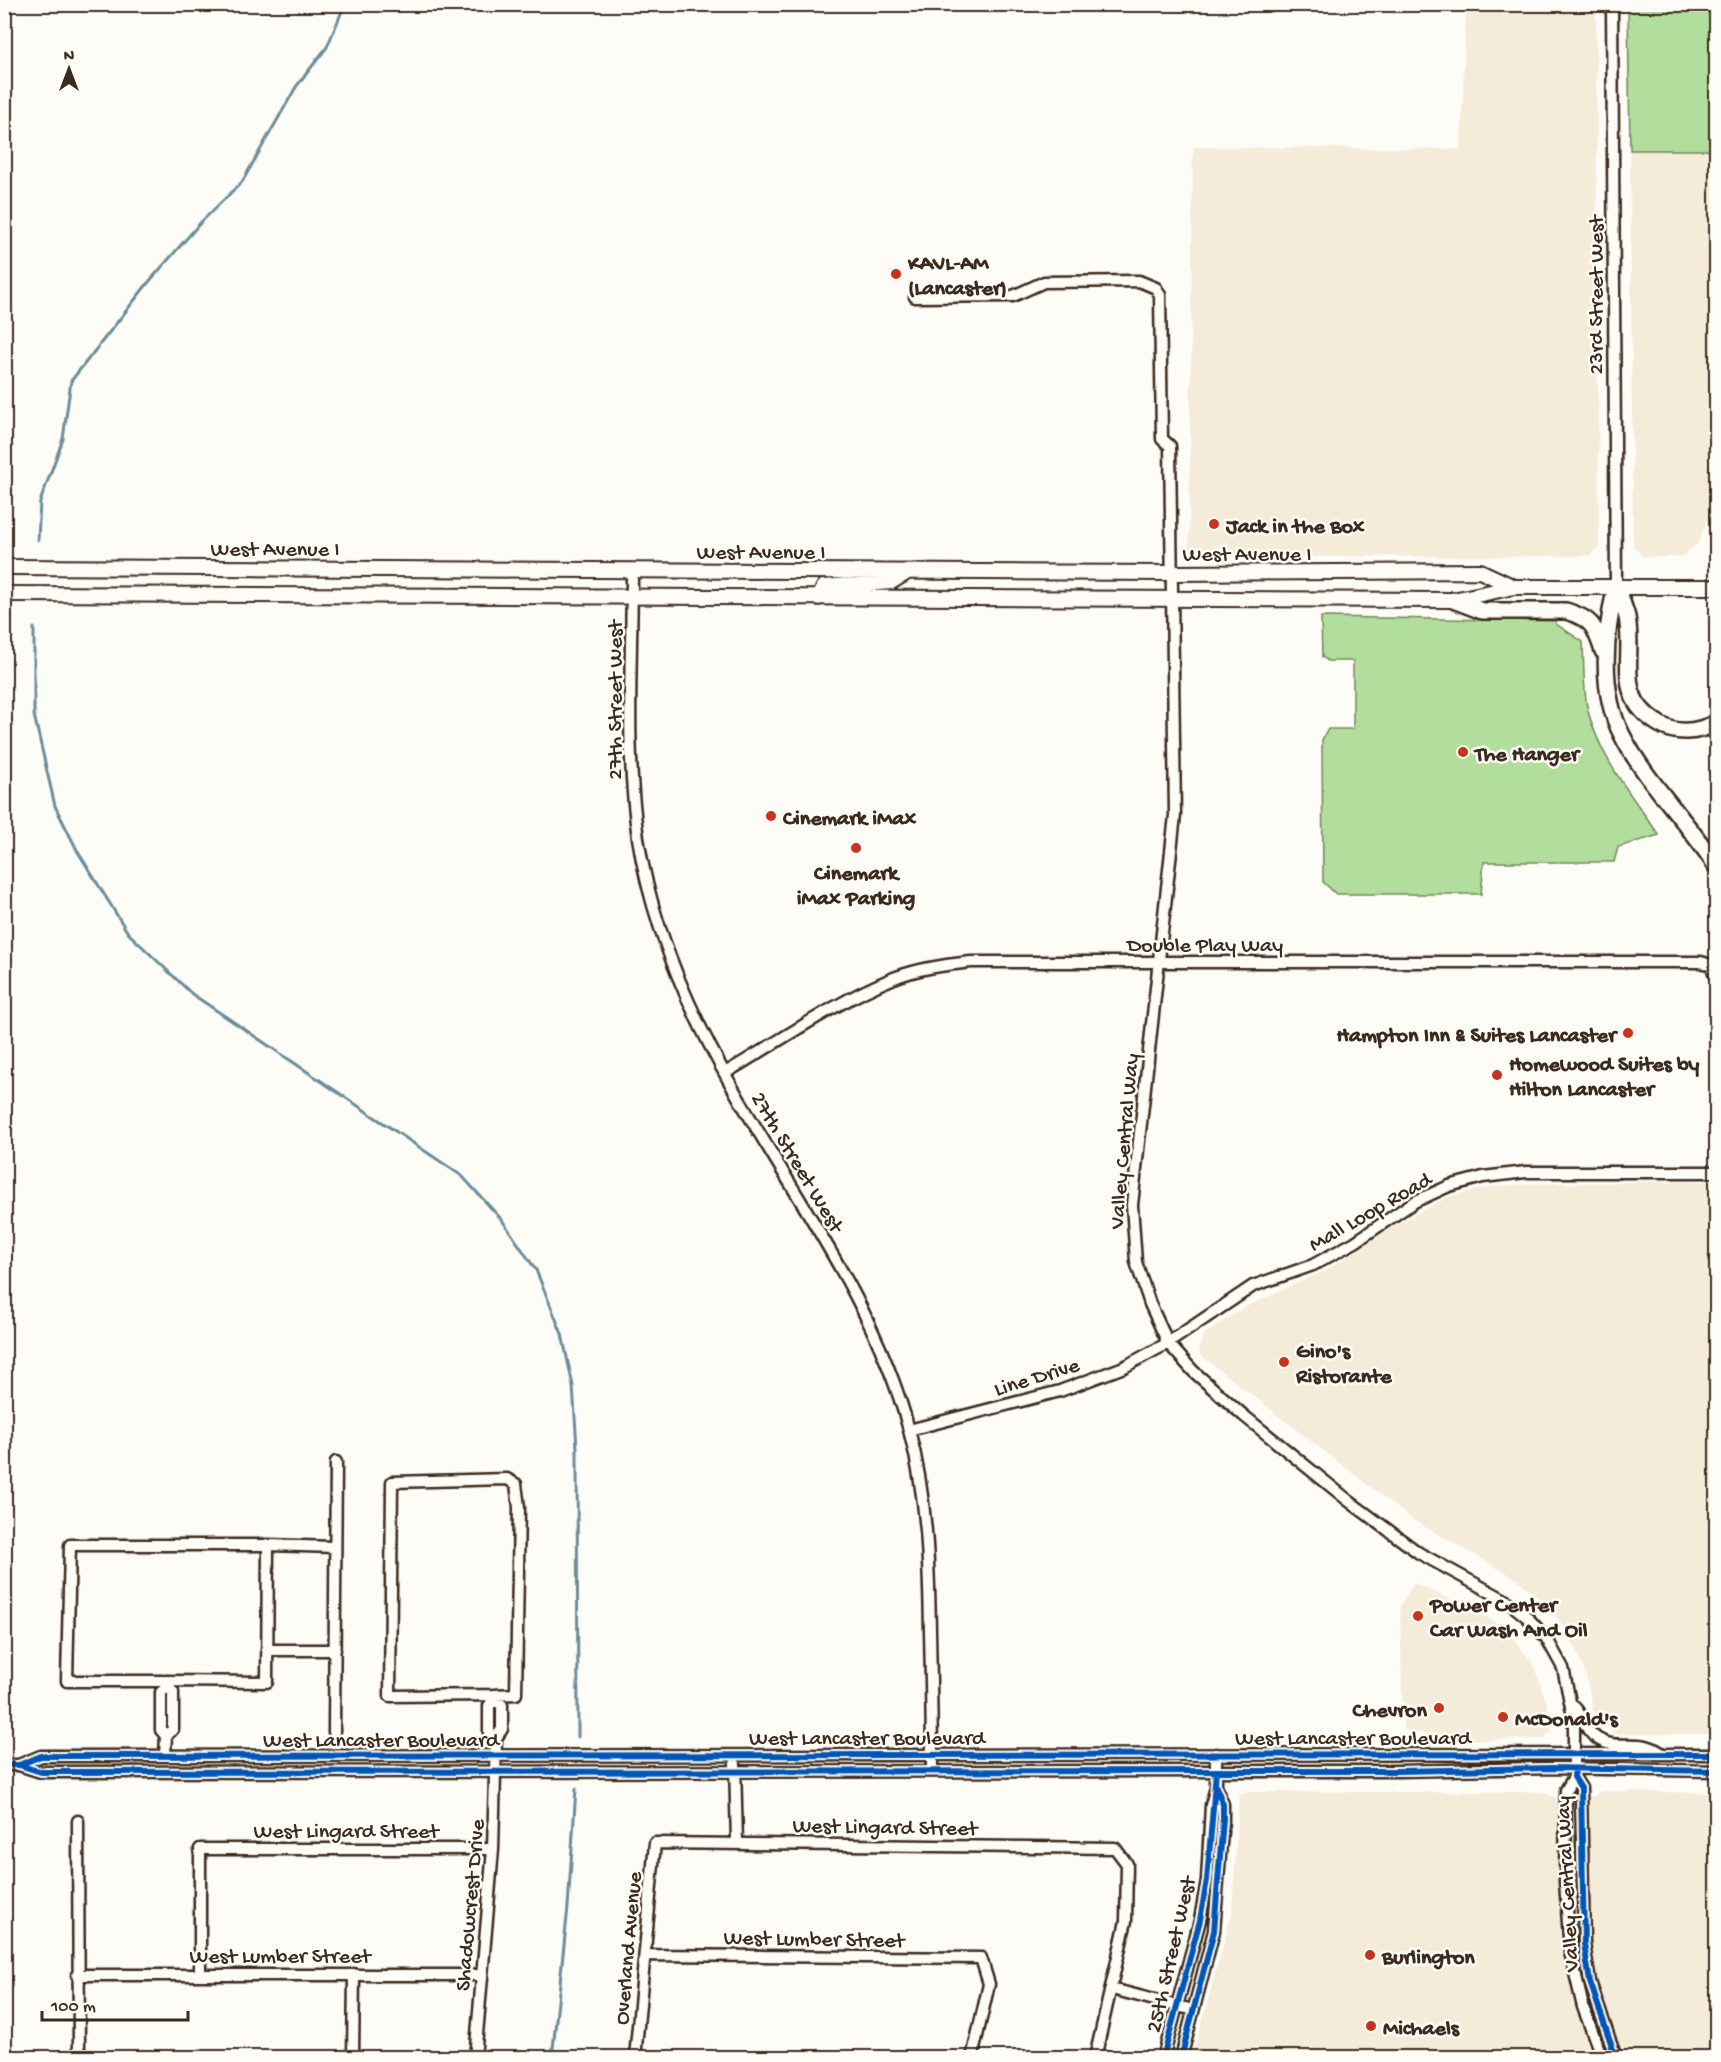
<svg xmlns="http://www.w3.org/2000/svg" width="1721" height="2062" font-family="'Gochi Hand',sans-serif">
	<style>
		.built { fill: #f5ebd9 }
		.green { fill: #b1de9c; stroke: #76845d; stroke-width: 1.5 }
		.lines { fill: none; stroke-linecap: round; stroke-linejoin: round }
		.stream { stroke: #6c8c9b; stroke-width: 3 }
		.minor-casing { stroke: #3b2a1e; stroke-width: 15 }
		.major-casing { stroke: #3b2a1e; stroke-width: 18 }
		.highway-casing { stroke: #3b2a1e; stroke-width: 20 }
		.minor { stroke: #fdfcf7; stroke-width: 10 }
		.major { stroke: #fdfcf7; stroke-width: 14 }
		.highway { stroke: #fdfcf7; stroke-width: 15 }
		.cycleway-casing { stroke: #fdfcf7; stroke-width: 10 }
		.cycleway { stroke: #0057b8; stroke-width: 6 }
		.poi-dot { fill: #c8321e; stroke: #fdfcf7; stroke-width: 2 }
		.labels { text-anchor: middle; stroke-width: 5; stroke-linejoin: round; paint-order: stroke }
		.poi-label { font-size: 22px; font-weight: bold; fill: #3b2a1e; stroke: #fdfcf7; text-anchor: start }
		.street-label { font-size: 22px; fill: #3b2a1e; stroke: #fdfcf7 }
	</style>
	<rect width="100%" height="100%" fill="#fdfcf7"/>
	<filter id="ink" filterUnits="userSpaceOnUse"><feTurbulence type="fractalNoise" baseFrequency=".0167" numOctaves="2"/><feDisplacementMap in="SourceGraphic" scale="12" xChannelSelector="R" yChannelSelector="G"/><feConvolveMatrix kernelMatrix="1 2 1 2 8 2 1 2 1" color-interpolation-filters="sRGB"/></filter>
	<g filter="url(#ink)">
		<!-- built -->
		<path class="built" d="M1596,5L1599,546L1589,556L1201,557L1189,549L1193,147L1461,149L1466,6Z
			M1630,150H1716V387L1707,518L1699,542L1682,557H1643L1633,546Z
			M1716,1181V1734H1613L1593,1710L1586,1675L1576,1650L1562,1624L1544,1602L1517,1579L1413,1520L1199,1354L1203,1335L1243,1308L1332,1267L1397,1224L1448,1197L1491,1187L1524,1184Z
			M1414,1583L1474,1610L1498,1624L1515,1640L1534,1665L1547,1704L1551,1731L1543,1739L1470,1740L1448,1735L1409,1733L1403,1728L1400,1606Z
			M1601,1791L1716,1793V2057L1192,2058L1232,1913L1239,1795L1247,1792H1542L1554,1797L1594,1796Z"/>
		<!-- green -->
		<path class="green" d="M1628,5H1716V150H1630Z
			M1321,617L1556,621V624L1583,642C1584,665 1583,690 1588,711C1600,758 1632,796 1659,835L1618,847L1614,862H1484L1481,894H1336L1323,882L1322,740L1328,729H1353V661H1328L1322,657Z"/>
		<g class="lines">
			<!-- stream -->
			<path class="stream" d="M38,540L40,502L63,439L71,381L148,283L201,222L242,182L296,87L327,47L345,4
				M34,628V715L55,806L78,852L128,933L192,994L462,1176L502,1220L536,1270L562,1334L573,1386L577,1448L578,1737
				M552,2058L568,1907L576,1789"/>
			<defs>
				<path id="minor" d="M1612,4L1616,586
					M915,297L1013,296L1044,282L1139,281L1156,288L1160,295L1162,439L1170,446L1175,815L1132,1205L1136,1262L1150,1304L1168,1343L1193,1371L1243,1415L1349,1501L1419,1553L1507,1601L1527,1617L1547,1639L1563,1668L1574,1721V1777L1566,1790L1565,1881L1570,1952L1583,2007L1602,2058
					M632,571C632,659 625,750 638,838C648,903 673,971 702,1030C768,1165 870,1283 909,1430C927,1496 929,1563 930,1631C931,1678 932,1725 932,1771
					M725,1073C780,1041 835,1002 894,978C919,968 946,965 971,962H1701L1711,965L1716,978
					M909,1430L1060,1391L1124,1367L1168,1343L1253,1286L1313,1265L1355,1242L1414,1202L1449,1186L1483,1177L1526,1172H1716
					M268,1545L334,1547
					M267,1650H335
					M168,1687L169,1681L267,1682L268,1545H70L67,1681H169
					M494,1695L390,1696L392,1482L507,1479L516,1484L519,1507L516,1694L494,1695V1699
					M1572,1705C1584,1714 1584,1731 1598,1739C1618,1752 1641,1736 1662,1754
					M334,1732L336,1462
					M165,1755L166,1736L173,1729V1692L168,1687L161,1692V1730L166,1736
					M735,1764L737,1842
					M4,1765H19L41,1772L1399,1771L1551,1768L1716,1771
					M19,1765L41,1756L1716,1754
					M1574,1777L1581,1788L1584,1944L1590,1982L1616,2058
					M78,1821L79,2058
					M646,1955L981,1958L989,1984L972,2058
					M200,1973V1849H493
					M77,1975H482
					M1112,1989L1193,2010
					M353,2058L354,1974
					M475,2058L493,1849L496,1738L502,1729V1705L494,1699L489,1706V1733L496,1738
					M635,2058L655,1843L1115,1848L1127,1864L1126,1921L1095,2058
					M1163,2058L1200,1920L1207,1880L1211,1805L1216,1787V1754
					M1181,2058L1214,1931L1223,1819V1804L1216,1787"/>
				<path id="major" d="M4,567L1172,573L1480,571L1514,587
					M4,594L1453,600L1514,587H1716
					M819,598L824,587L891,582L906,573"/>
				<path id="highway" d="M1616,586C1605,633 1599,691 1622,735C1645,781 1688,821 1716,866
					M1616,586C1620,596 1624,606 1627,617C1635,658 1613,697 1659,724C1677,735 1698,732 1716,723
					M1453,600L1482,611H1566C1593,619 1595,627 1603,651"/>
			</defs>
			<!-- minor casing -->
			<use href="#minor" class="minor-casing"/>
			<!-- major casing -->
			<use href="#major" class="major-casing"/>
			<!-- highway casing -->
			<use href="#highway" class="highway-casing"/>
			<!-- minor -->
			<use href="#minor" class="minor"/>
			<!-- major -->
			<use href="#major" class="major"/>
			<!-- highway -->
			<use href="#highway" class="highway"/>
			<defs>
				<path id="cycleway" d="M4,1765H19L41,1772L1399,1771L1551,1768L1716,1771
					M19,1765L41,1756L1716,1754
					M1575,1769L1574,1777L1581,1788L1584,1944L1590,1982L1616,2058
					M1163,2058L1200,1920L1207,1880L1216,1771
					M1181,2058L1214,1931L1223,1819V1804L1216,1787"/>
			</defs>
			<!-- cycleway casing -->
			<use href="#cycleway" class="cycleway-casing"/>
			<!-- cycleway -->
			<use href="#cycleway" class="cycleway"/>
		</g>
	</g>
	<!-- markers -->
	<g class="poi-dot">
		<circle cx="896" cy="274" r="6"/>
		<circle cx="1214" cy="524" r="6"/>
		<circle cx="1463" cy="752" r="6"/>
		<circle cx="771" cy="816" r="6"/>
		<circle cx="856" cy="848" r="6"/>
		<circle cx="1628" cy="1033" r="6"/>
		<circle cx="1497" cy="1075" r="6"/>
		<circle cx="1284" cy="1362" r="6"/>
		<circle cx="1418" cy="1616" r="6"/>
		<circle cx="1439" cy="1708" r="6"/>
		<circle cx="1503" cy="1717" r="6"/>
		<circle cx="1370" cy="1955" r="6"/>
		<circle cx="1371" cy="2026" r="6"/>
	</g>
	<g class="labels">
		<!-- poi labels -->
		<g class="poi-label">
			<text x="908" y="269">KAVL-AM<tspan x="908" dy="25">(Lancaster)</tspan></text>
			<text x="1226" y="532">Jack in the Box</text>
			<text x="1475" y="760">The Hanger</text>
			<text x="783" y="824">Cinemark iMax</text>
			<text x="856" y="879" text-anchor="middle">Cinemark<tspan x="856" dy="25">iMax Parking</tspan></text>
			<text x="1616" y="1041" text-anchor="end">Hampton Inn &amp; Suites Lancaster</text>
			<text x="1509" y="1070">Homewood Suites by<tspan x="1509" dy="25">Hilton Lancaster</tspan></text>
			<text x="1296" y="1357">Gino's<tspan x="1296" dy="25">Ristorante</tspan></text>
			<text x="1430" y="1611">Power Center<tspan x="1430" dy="25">Car Wash And Oil</tspan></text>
			<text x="1427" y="1716" text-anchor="end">Chevron</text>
			<text x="1515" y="1725">McDonald's</text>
			<text x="1382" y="1963">Burlington</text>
			<text x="1383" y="2034">Michaels</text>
		</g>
		<!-- street labels -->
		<g class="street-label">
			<text transform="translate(1594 295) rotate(-90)" y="8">23rd Street West</text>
			<text x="275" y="555">West Avenue I</text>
			<text x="761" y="558">West Avenue I</text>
			<text x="1247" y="560">West Avenue I</text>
			<text transform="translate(613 700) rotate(-90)" y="8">27th Street West</text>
			<text x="1205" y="951">Double Play Way</text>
			<text transform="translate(1122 1141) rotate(-85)" y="8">Valley Central Way</text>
			<text transform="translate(799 1161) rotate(59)" y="8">27th Street West</text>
			<text transform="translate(1369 1210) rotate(-30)" y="8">Mall Loop Road</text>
			<text transform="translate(1036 1375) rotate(-17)" y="8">Line Drive</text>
			<text x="867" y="1744">West Lancaster Boulevard</text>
			<text x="1353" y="1744">West Lancaster Boulevard</text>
			<text x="381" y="1746">West Lancaster Boulevard</text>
			<text transform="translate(885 1825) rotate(1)" y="8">West Lingard Street</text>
			<text x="346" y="1837">West Lingard Street</text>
			<text transform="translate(1565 1884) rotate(-93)" y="8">Valley Central Way</text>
			<text transform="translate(468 1905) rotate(-85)" y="8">Shadowcrest Drive</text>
			<text transform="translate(814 1937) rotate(1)" y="8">West Lumber Street</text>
			<text transform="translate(626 1948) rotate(-85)" y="8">Overland Avenue</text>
			<text x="280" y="1962">West Lumber Street</text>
			<text transform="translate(1169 1954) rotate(-77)" y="8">25th Street West</text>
		</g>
	</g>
	<!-- margin -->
	<rect width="1721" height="2062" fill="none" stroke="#fdfcf7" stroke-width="24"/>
	<rect x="12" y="12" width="1697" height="2038" fill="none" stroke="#3b2a1e" stroke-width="2" filter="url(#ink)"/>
	<!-- north arrow -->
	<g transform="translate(69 69)" stroke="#fdfcf7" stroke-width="4.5" paint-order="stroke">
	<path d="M0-4.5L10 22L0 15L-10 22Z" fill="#3b2a1e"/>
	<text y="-9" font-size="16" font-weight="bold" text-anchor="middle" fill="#3b2a1e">N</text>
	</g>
	<!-- scale -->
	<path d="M42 2011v9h146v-9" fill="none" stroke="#3b2a1e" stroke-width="3"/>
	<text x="51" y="2011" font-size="18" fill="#3b2a1e" stroke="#fdfcf7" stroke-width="4.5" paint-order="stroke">100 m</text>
</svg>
